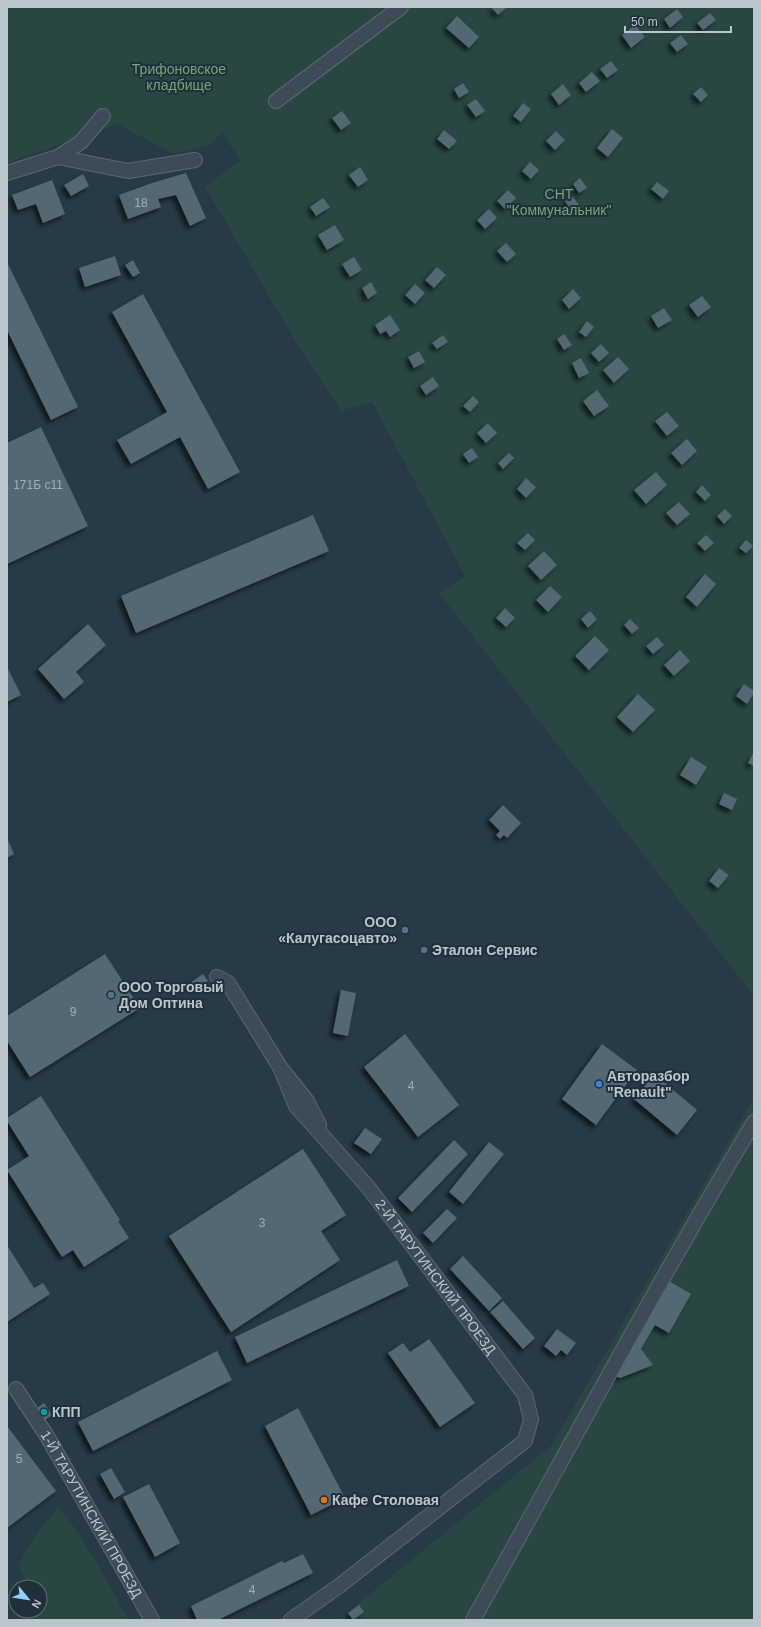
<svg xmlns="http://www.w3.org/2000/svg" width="761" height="1627" font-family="Helvetica,sans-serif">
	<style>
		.green { fill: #294643 }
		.building { fill: #536772; filter: url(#shadow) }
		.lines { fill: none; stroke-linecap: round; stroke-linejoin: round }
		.minor-casing { stroke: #5a6972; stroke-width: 16 }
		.minor { stroke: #3c4b55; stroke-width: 14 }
		.service-dot { fill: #5c6f8a; stroke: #20303a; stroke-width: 1.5 }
		.shop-dot { fill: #3f7fe0; stroke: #20303a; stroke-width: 1.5 }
		.culture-dot { fill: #0f9aa8; stroke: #20303a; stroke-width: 1.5 }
		.food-dot { fill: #e8710a; stroke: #20303a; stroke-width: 1.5 }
		.labels { text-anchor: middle; stroke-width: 4; stroke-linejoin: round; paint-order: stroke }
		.number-label { font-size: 12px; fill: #a0aeb7 }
		.park-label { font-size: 14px; fill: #77a478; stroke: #20303a }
		.poi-label { font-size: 14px; font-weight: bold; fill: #b9c6ce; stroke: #20303a; text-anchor: start }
		.street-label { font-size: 14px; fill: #b9c6ce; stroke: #20303a }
	</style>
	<defs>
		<filter id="shadow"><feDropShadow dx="-3.5" dy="3.5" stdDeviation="2" flood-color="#0009"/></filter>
	</defs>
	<rect width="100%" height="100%" fill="#273a45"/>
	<!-- green -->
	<path class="green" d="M7,7H754V996L439,593L465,576L372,402L341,411L296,342L205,187L240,160L222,133L209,145L172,154L118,124L7,163Z
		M754,1098V1620H338L551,1446Z
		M57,1509C72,1513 118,1602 129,1620H24L33,1611H40V1587H31C27,1581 21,1574 20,1567C17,1559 50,1516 57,1509Z"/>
	<!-- building -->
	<path class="building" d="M491,7H507L498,15Z
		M677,9L683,17L670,28L664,19Z
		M710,13L716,20L703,30L697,23Z
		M457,16L479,37L469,48L446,28Z
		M635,25L645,37L631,48L622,35Z
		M681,35L688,44L677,52L670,43Z
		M611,61L618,70L607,78L600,69Z
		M592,72L600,81L586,92L579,83Z
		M463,83L469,92L459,98L454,89Z
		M563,84L571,95L559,105L551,94Z
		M701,87L708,95L701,102L693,94Z
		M476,99L485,111L476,117L467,105Z
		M523,103L531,109L521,122L513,116Z
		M342,111L351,123L341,130L332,118Z
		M612,129L623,138L608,157L597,148Z
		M444,130L457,141L449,149L437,139Z
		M556,131L565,140L555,150L546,141Z
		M530,162L539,170L531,179L522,171Z
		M360,167L368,180L358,187L349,175Z
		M186,173L206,218L190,226L176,195L158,199L161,207L128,219L119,195L152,183Z
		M83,174L89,186L71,196L64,185Z
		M580,178L587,188L579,193L573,184Z
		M52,180L65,214L43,223L36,204L18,210L12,195Z
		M657,182L669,191L663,199L651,189Z
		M508,190L516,198L505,209L497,201Z
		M572,196L580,206L572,212L565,201Z
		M323,198L330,207L316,216L310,207Z
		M489,209L497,218L485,229L477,220Z
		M335,225L344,240L327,250L318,235Z
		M506,243L516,254L507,262L497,251Z
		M115,256L121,275L85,287L79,268Z
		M354,257L362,270L350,277L342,264Z
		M133,260L140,273L133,277L125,265Z
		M7,262L78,407L51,420L7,330Z
		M437,267L446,275L434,288L425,280Z
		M371,282L377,293L368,299L362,288Z
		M415,284L425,293L415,304L405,295Z
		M573,289L581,298L569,309L562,300Z
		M143,294L240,472L208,489L180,437L131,464L117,440L167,412L112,312Z
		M702,296L711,307L698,317L689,305Z
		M664,308L672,320L658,328L651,316Z
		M390,315L400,330L390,337L386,331L380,334L375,325Z
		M587,321L594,327L586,337L579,332Z
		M564,334L572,345L564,350L557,339Z
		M443,335L448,342L437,349L432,343Z
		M601,344L609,353L599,362L591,353Z
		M419,351L425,362L414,368L408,357Z
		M618,357L629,369L614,383L603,370Z
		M581,358L589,373L579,378L572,363Z
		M433,377L439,386L426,395L420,386Z
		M597,390L609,406L594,416L583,401Z
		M473,396L479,402L470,412L463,406Z
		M667,412L679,426L667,436L655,421Z
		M488,423L497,433L486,443L477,433Z
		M41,427L88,526L7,564V443Z
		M687,439L697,451L682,465L671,453Z
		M472,448L478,457L469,463L463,454Z
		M509,453L514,458L503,469L498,463Z
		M656,472L667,485L646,504L634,490Z
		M526,478L536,487L526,498L517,489Z
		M702,485L711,495L705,501L696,492Z
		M679,502L690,514L677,525L666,513Z
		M725,509L732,516L724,524L717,516Z
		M313,515L329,551L136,633L121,596Z
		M528,533L535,540L525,550L517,543Z
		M706,535L714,543L705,551L697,543Z
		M746,540L753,546L746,553L739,548Z
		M544,551L557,565L541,580L528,566Z
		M705,574L716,584L697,607L686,597Z
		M550,586L562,597L548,612L536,600Z
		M505,608L515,618L506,627L496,618Z
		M590,611L597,619L588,628L581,619Z
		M630,619L639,628L632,634L624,625Z
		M88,624L106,645L76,672L84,682L64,699L38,669Z
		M595,636L609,650L589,670L575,656Z
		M657,637L664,645L653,654L646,646Z
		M680,650L690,661L674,676L664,665Z
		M7,667L21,695L7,702Z
		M744,684L754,691V693L747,704L736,696Z
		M638,694L655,710L633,732L617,717Z
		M754,752V766L748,763Z
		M691,757L707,767L696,785L680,775Z
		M724,793L737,799L732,810L719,804Z
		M503,805L521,823L507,838L504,835L500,839L496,835L500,831L489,820Z
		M7,838L14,854L7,858Z
		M719,868L729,875L718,888L709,881Z
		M105,954L140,1008L30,1077L7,1041V1016Z
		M203,974L208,981L195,990L190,983Z
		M341,990L356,993L348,1036L333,1033Z
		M405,1034L459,1105L418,1137L364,1067Z
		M602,1044L637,1070L596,1125L562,1099Z
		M654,1074L697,1110L677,1135L634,1099Z
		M41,1096L120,1220L118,1221L129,1238L84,1267L73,1250L62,1257L7,1170L29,1156L7,1121V1118Z
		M365,1128L382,1139L371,1154L354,1143Z
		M454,1140L468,1154L412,1212L398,1198Z
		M489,1142L504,1154L463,1204L449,1192Z
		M303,1149L346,1215L321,1231L340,1260L231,1332L169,1236Z
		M447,1209L457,1218L433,1243L423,1233Z
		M7,1245L34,1288L43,1283L50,1294L7,1322Z
		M463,1256L502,1298L489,1311L450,1269Z
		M397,1260L409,1286L247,1363L235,1337Z
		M667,1280L691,1294L669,1333L655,1325L641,1349L653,1365L620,1378L614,1375Z
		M503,1301L535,1338L523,1349L490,1312Z
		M557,1329L576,1343L567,1355L561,1350L556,1356L544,1346Z
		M429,1339L475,1403L440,1427L388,1353L403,1343L410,1352Z
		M217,1351L232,1380L93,1451L78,1422Z
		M44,1403L52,1415L45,1420L37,1408Z
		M298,1408L345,1498L311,1515L265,1426Z
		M7,1426L56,1491L7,1528Z
		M111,1468L125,1492L114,1499L100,1474Z
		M149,1484L180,1543L155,1557L123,1497Z
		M303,1554L313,1573L218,1620H197L191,1606L282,1561L284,1563Z
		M359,1605L364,1612L353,1620L348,1613Z"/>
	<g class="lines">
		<defs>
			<g id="minor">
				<path d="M276,101L401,7"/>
				<path d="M58,157L128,171L195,160"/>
				<path d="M7,173L58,157L81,142L103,116"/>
				<path d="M217,977L228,983L280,1067L307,1101L319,1125"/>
				<path id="s1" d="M280,1067L296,1106L368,1187L525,1395L531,1419L525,1441L339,1586L291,1620"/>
				<path id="s2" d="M16,1389L47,1436L152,1620"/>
				<path d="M473,1620C566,1454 656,1285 754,1122"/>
			</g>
		</defs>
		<!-- minor casing -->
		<use href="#minor" class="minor-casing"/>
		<!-- minor -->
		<use href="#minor" class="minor"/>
	</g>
	<!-- markers -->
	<g class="service-dot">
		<circle cx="405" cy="930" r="4"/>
		<circle cx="424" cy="950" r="4"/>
		<circle cx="111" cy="995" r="4"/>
	</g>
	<circle class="shop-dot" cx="599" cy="1084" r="4"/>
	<circle class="culture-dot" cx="44" cy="1412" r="4"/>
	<circle class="food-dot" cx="324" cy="1500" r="4"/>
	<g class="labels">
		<!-- number labels -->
		<g class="number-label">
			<text x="141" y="207">18</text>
			<text x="38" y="489">171Б с11</text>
			<text x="73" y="1016">9</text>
			<text x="411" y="1090">4</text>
			<text x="262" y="1227">3</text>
			<text x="19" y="1463">5</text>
			<text x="252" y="1594">4</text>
		</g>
		<!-- park labels -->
		<g class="park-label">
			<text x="179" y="74">Трифоновское<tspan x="179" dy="16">кладбище</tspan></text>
			<text x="559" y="199">СНТ<tspan x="559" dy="16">"Коммунальник"</tspan></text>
		</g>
		<!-- poi labels -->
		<g class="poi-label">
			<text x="397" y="927" text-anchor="end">ООО<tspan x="397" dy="16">«Калугасоцавто»</tspan></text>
			<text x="432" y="955">Эталон Сервис</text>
			<text x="119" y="992">ООО Торговый<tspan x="119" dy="16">Дом Оптина</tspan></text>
			<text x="607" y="1081">Авторазбор<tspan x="607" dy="16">"Renault"</tspan></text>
			<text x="52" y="1417">КПП</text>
			<text x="332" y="1505">Кафе Столовая</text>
		</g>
		<!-- street labels -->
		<g class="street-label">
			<text dy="5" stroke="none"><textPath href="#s1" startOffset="263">2-Й ТАРУТИНСКИЙ ПРОЕЗД</textPath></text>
			<text dy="5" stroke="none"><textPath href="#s2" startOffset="146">1-Й ТАРУТИНСКИЙ ПРОЕЗД</textPath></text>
		</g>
	</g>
	<!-- border -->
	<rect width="761" height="1627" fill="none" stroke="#b9c6ce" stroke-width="16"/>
	<!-- north arrow -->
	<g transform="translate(28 1599) rotate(120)"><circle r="19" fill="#20303a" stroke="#5d6c75"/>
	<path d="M0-3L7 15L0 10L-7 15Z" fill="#91d0fb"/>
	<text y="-6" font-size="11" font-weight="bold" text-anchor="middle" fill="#b9c6ce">N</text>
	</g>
	<!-- scale -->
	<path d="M625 26v6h106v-6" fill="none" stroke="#b9c6ce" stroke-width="2"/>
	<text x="631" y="26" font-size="12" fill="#b9c6ce" stroke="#20303a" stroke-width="3" paint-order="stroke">50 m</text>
</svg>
